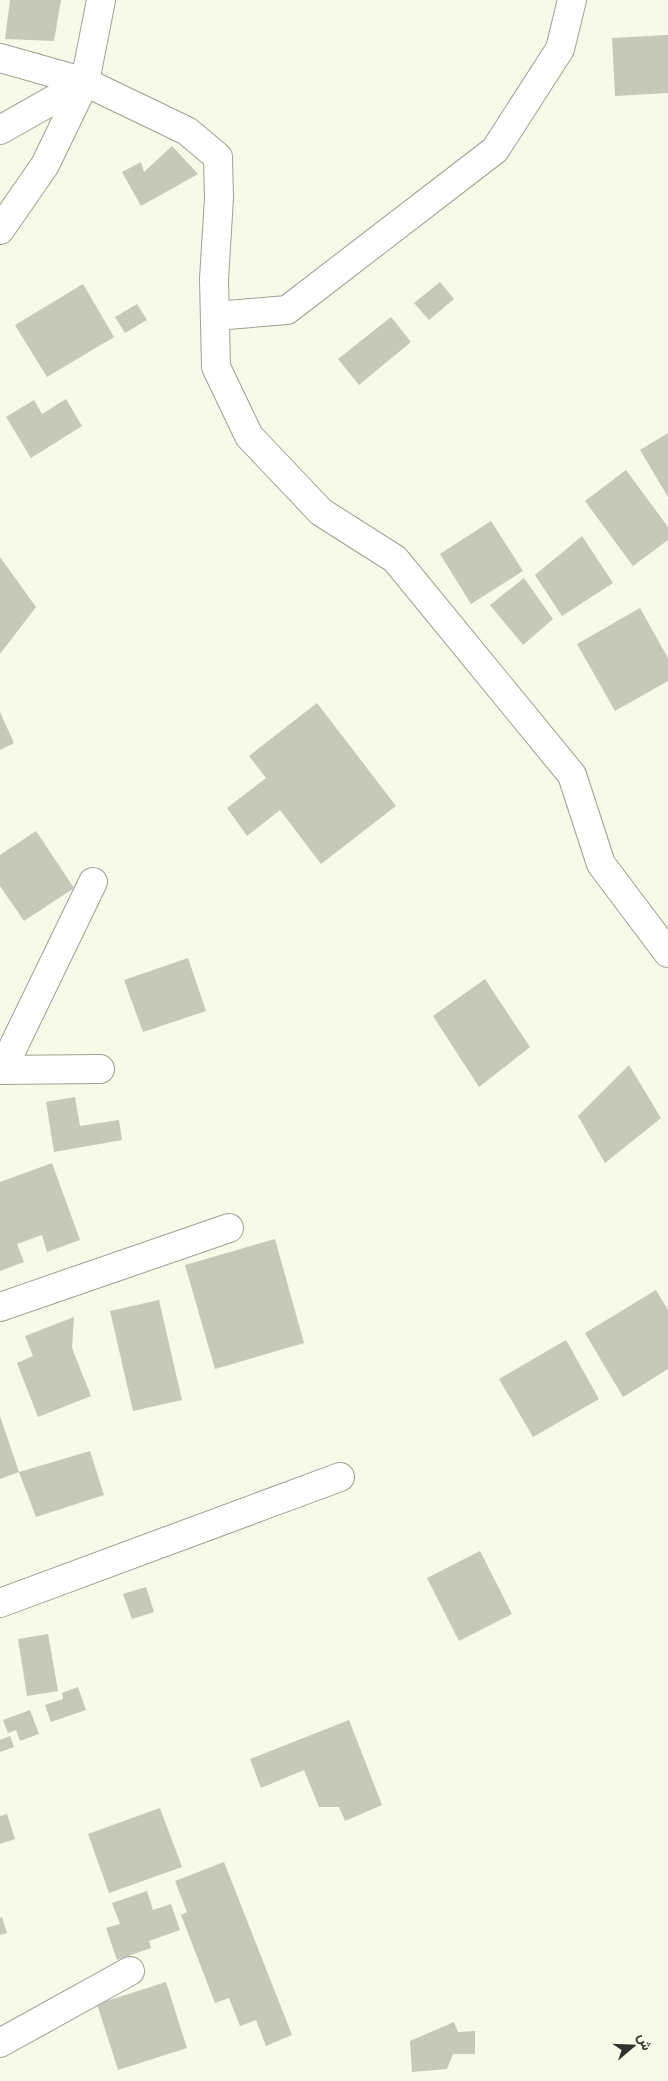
<svg xmlns="http://www.w3.org/2000/svg" width="668" height="2081" font-family="'Alegreya Sans',Vazirmatn,sans-serif">
	<style>
		.building { fill: #c6c8b9 }
		.lines { fill: none; stroke-linecap: round; stroke-linejoin: round }
		.minor-casing { stroke: #9fa091; stroke-width: 30 }
		.tertiary-casing { stroke: #9fa091; stroke-width: 30 }
		.minor { stroke: #fff; stroke-width: 28 }
		.tertiary { stroke: #fff; stroke-width: 28 }
	</style>
	<rect width="100%" height="100%" fill="#f7f9e9"/>
	<!-- building -->
	<path class="building" d="M10,0H61L54,41L5,39Z
		M668,35V93L615,96L612,38Z
		M172,146L198,174L141,206L122,172L141,162L144,172Z
		M440,282L454,299L429,320L414,303Z
		M83,284L114,337L47,377L15,325Z
		M137,304L147,320L125,333L115,317Z
		M391,317L411,342L359,385L338,359Z
		M66,399L82,426L31,458L6,417L34,400L42,414Z
		M668,433V497L640,450Z
		M626,470L668,527V540L633,566L585,501Z
		M491,521L523,571L471,604L440,554Z
		M582,536L613,583L562,616L535,575Z
		M0,557L36,607L0,654Z
		M524,578L553,619L523,645L490,605Z
		M640,608L668,658V681L615,711L577,644Z
		M317,703L396,806L321,864L280,810L247,836L227,808L266,778L249,756Z
		M0,712L14,743L0,750Z
		M36,831L74,888L24,921L0,886V855Z
		M188,958L206,1011L143,1032L124,980Z
		M485,979L530,1047L479,1087L433,1016Z
		M629,1065L661,1118L605,1163L578,1116Z
		M75,1097L80,1126L119,1120L122,1140L54,1152L46,1102Z
		M52,1163L80,1240L47,1252L42,1235L17,1244L24,1262L0,1271V1182Z
		M275,1239L304,1343L215,1369L185,1265Z
		M656,1290L668,1310V1369L623,1397L585,1333Z
		M159,1300L182,1400L133,1411L110,1311Z
		M74,1317L72,1348L91,1396L38,1417L17,1363L33,1356L25,1336Z
		M566,1340L599,1399L533,1437L499,1379Z
		M0,1416L19,1472L0,1479Z
		M90,1451L104,1495L36,1517L19,1472Z
		M480,1551L512,1614L459,1641L427,1578Z
		M146,1587L154,1612L132,1619L123,1594Z
		M48,1634L58,1691L27,1696L18,1639Z
		M78,1687L86,1710L51,1722L45,1705L63,1699L62,1693Z
		M30,1710L39,1734L20,1741L16,1730L8,1733L3,1720Z
		M349,1720L382,1805L345,1821L339,1807H319L304,1770L261,1788L250,1759Z
		M10,1736L14,1747L0,1752V1740Z
		M160,1808L182,1867L109,1893L88,1834Z
		M7,1814L15,1839L0,1844V1816Z
		M224,1862L292,2035L266,2046L256,2020L240,2026L229,1998L215,2003L181,1915L187,1912L175,1881Z
		M147,1891L153,1910L171,1904L180,1930L149,1941L151,1948L117,1960L106,1928L120,1924L112,1903Z
		M2,1917L7,1933L0,1935V1918Z
		M166,1982L187,2048L118,2070L97,2004Z
		M454,2022L458,2032L475,2031V2054H453L447,2069L412,2072L410,2041Z"/>
	<g class="lines">
		<defs>
			<path id="minor" d="M0,58L85,82L187,131L218,157L219,198L214,279L216,367L249,436L321,512L395,559L572,775L601,864L668,953
				M0,130L85,82
				M215,316L287,310L495,150L560,49L572,0
				M0,1070L100,1069
				M2,1070L93,882
				M0,1307L229,1228
				M0,1603L340,1477
				M0,2043L130,1971"/>
			<path id="tertiary" d="M0,230L45,165L85,82L101,0"/>
		</defs>
		<!-- minor casing -->
		<use href="#minor" class="minor-casing"/>
		<!-- tertiary casing -->
		<use href="#tertiary" class="tertiary-casing"/>
		<!-- minor -->
		<use href="#minor" class="minor"/>
		<!-- tertiary -->
		<use href="#tertiary" class="tertiary"/>
	</g>
	<!-- north arrow -->
	<g transform="translate(633 2046) rotate(71)" stroke="#f7f9e9" stroke-width="4" paint-order="stroke">
	<path d="M0-4L9 19L0 12L-9 19Z" fill="#30312b"/>
	<text y="-8" font-size="14" font-weight="bold" text-anchor="middle" fill="#30312b">ش</text>
	</g>
</svg>
